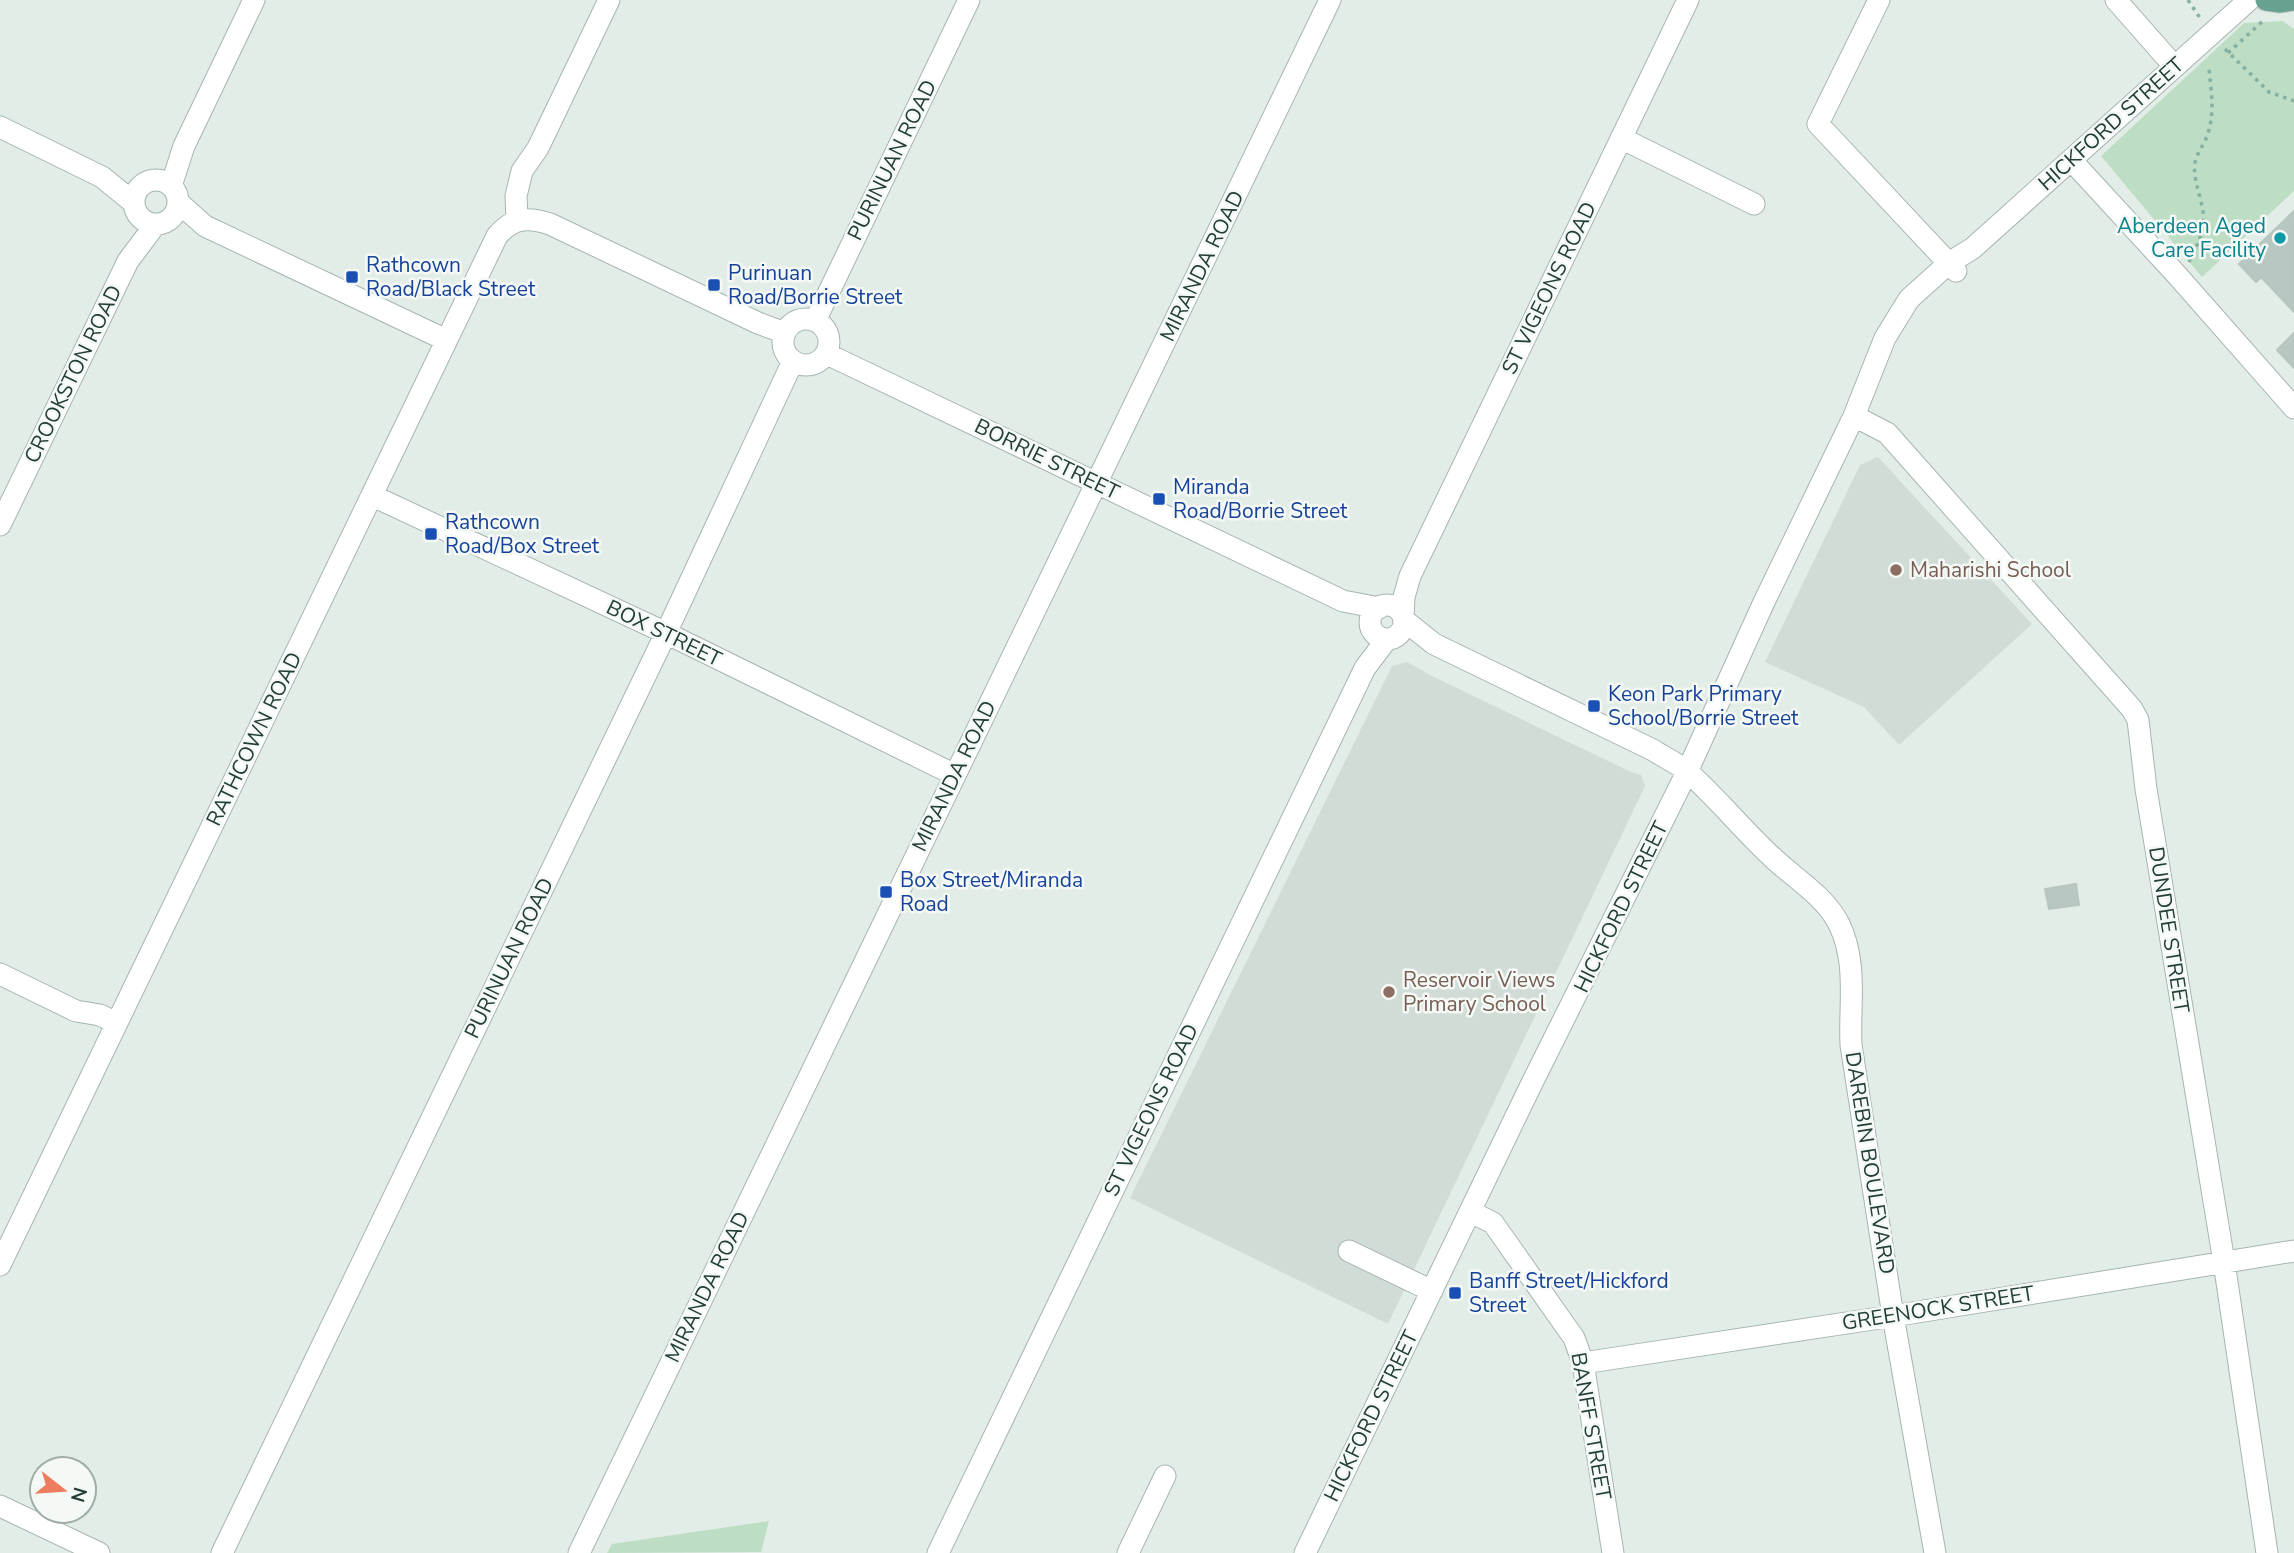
<svg xmlns="http://www.w3.org/2000/svg" width="2294" height="1553" font-family="'Nunito Sans',sans-serif">
	<style>
		.built { fill: #d1dcd7 }
		.green { fill: #bdddc4 }
		.building { fill: #b8c7c1; stroke: #b6c6bf; stroke-width: 2 }
		.lines { fill: none; stroke-linecap: round; stroke-linejoin: round }
		.minor-casing { stroke: #a6b5af; stroke-width: 23 }
		.major-casing { stroke: #c1c9c6; stroke-width: 23 }
		.path { stroke: #85afa0; stroke-width: 3.5; stroke-dasharray: 3.5 5; stroke-linecap: butt }
		.minor { stroke: #fff; stroke-width: 21 }
		.major { stroke: #69a190; stroke-width: 21 }
		.culture-dot { fill: #0f9aa8; stroke: #f4f9f6; stroke-width: 2.5 }
		.transit-dot { fill: #1a4fb4; stroke: #f4f9f6; stroke-width: 2.5 }
		.education-dot { fill: #8d6e63; stroke: #f4f9f6; stroke-width: 2.5 }
		.labels { text-anchor: middle; stroke-width: 5; stroke-linejoin: round; paint-order: stroke }
		.street-label { font-size: 21px; fill: #233e35; stroke: #f4f9f6 }
		.culture-label { font-size: 21px; fill: #0d838f; stroke: #f4f9f6; text-anchor: end }
		.transit-label { font-size: 21px; fill: #164399; stroke: #f4f9f6; text-anchor: start }
		.education-label { font-size: 21px; fill: #785e54; stroke: #f4f9f6; text-anchor: start }
	</style>
	<rect width="100%" height="100%" fill="#e3ede8"/>
	<!-- built -->
	<path class="built" d="M1878,457L2032,624L1899,745L1864,707L1765,662L1860,465Z
		M1407,662L1432,676L1631,772L1641,775L1645,786L1388,1324L1130,1198L1392,666Z"/>
	<!-- green -->
	<path class="green" d="M2283,21L2294,29V191L2202,277L2101,156L2244,23Z
		M769,1521L761,1552L607,1553L612,1544Z"/>
	<!-- building -->
	<path class="building" d="M2294,211V312L2261,277L2256,282L2239,264Z
		M2294,333V368L2277,350Z
		M2076,884L2079,905L2049,909L2045,889Z"/>
	<g class="lines">
		<defs>
			<path id="minor" d="M1879,0L1818,124L1956,271
				M2116,0L2174,66
				M0,127L102,177L134,203
				M1621,138L1754,204
				M2072,161L2176,274L2294,408
				M134 202a22 22 0 1 1 44 0a22 22 0 1 1-44 0Z
				M171,186L184,146L254,0
				M178,202L205,226L446,340
				M517,220L516,196L522,171L538,148L609,0
				M783 342a23 23 0 1 1 46 0a23 23 0 1 1-46 0Z
				M815,321L969,0
				M827,354L1343,601L1379,608
				M1854,416L1887,433L2132,709L2138,720L2146,789L2224,1262L2267,1553
				M373,496L666,633L955,775
				M0,525L128,261L155,225
				M1370 622a17 17 0 1 1 34 0a17 17 0 1 1-34 0Z
				M1403,617L1404,597L1410,576L1688,0
				M1404,620L1434,644L1653,750C1665,758 1679,764 1689,773C1718,799 1743,830 1772,857C1794,878 1825,896 1839,924C1858,963 1849,1005 1851,1045L1893,1316L1935,1553
				M0,974L76,1011L100,1015L116,1023
				M1471,1212L1493,1223L1574,1338L1583,1363L1613,1553
				M1349,1251L1432,1291
				M0,1265L497,236C513,217 529,217 550,224L758,323L785,333
				M1583,1363L1893,1316L2294,1251
				M0,1506L99,1553
				M222,1553L666,633L793,361
				M579,1553C829,1035 1081,518 1330,0
				M938,1553L1365,668L1387,639
				M1128,1553L1165,1476
				M1305,1553L1532,1083L1687,772L1764,602L1854,416L1885,338L1909,299L1949,263L1973,248L2249,0"/>
			<path id="major" d="M2266,0L2280,2L2293,0"/>
		</defs>
		<!-- minor casing -->
		<use href="#minor" class="minor-casing"/>
		<!-- major casing -->
		<use href="#major" class="major-casing"/>
		<!-- path -->
		<path class="path" d="M2188,0L2200,18
			M2225,49L2269,92L2294,101
			M2228,53L2265,19
			M2189,262C2198,244 2207,226 2202,206C2199,191 2193,178 2195,163C2197,152 2205,144 2208,133C2215,112 2211,90 2209,69"/>
		<!-- minor -->
		<use href="#minor" class="minor"/>
		<!-- major -->
		<use href="#major" class="major"/>
	</g>
	<!-- markers -->
	<circle class="culture-dot" cx="2280" cy="238" r="7"/>
	<g class="transit-dot">
		<rect x="345" y="270" width="14" height="14" rx="3.5"/>
		<rect x="707" y="278" width="14" height="14" rx="3.5"/>
		<rect x="1152" y="492" width="14" height="14" rx="3.5"/>
		<rect x="424" y="527" width="14" height="14" rx="3.5"/>
		<rect x="1587" y="699" width="14" height="14" rx="3.5"/>
		<rect x="879" y="885" width="14" height="14" rx="3.5"/>
		<rect x="1448" y="1286" width="14" height="14" rx="3.5"/>
	</g>
	<g class="education-dot">
		<circle cx="1896" cy="570" r="7"/>
		<circle cx="1389" cy="992" r="7"/>
	</g>
	<g class="labels">
		<!-- street labels -->
		<g class="street-label">
			<text transform="translate(2111 124) rotate(-42)" y="7">HICKFORD STREET</text>
			<text transform="translate(892 160) rotate(-64)" y="7">PURINUAN ROAD</text>
			<text transform="translate(1202 266) rotate(-64)" y="7">MIRANDA ROAD</text>
			<text transform="translate(1549 288) rotate(-64)" y="7">ST VIGEONS ROAD</text>
			<text transform="translate(73 374) rotate(-64)" y="7">CROOKSTON ROAD</text>
			<text transform="translate(1047 459) rotate(26)" y="7">BORRIE STREET</text>
			<text transform="translate(664 633) rotate(26)" y="7">BOX STREET</text>
			<text transform="translate(254 739) rotate(-64)" y="7">RATHCOWN ROAD</text>
			<text transform="translate(954 776) rotate(-64)" y="7">MIRANDA ROAD</text>
			<text transform="translate(1621 907) rotate(-64)" y="7">HICKFORD STREET</text>
			<text transform="translate(2169 930) rotate(81)" y="7">DUNDEE STREET</text>
			<text transform="translate(509 958) rotate(-64)" y="7">PURINUAN ROAD</text>
			<text transform="translate(1151 1110) rotate(-64)" y="7">ST VIGEONS ROAD</text>
			<text transform="translate(1870 1163) rotate(81)" y="7">DAREBIN BOULEVARD</text>
			<text transform="translate(707 1287) rotate(-64)" y="7">MIRANDA ROAD</text>
			<text transform="translate(1938 1308) rotate(-9)" y="7">GREENOCK STREET</text>
			<text transform="translate(1371 1416) rotate(-64)" y="7">HICKFORD STREET</text>
			<text transform="translate(1591 1426) rotate(80)" y="7">BANFF STREET</text>
		</g>
		<!-- culture labels -->
		<g class="culture-label">
			<text x="2266" y="233">Aberdeen Aged<tspan x="2266" dy="24">Care Facility</tspan></text>
		</g>
		<!-- transit labels -->
		<g class="transit-label">
			<text x="366" y="272">Rathcown<tspan x="366" dy="24">Road/Black Street</tspan></text>
			<text x="728" y="280">Purinuan<tspan x="728" dy="24">Road/Borrie Street</tspan></text>
			<text x="1173" y="494">Miranda<tspan x="1173" dy="24">Road/Borrie Street</tspan></text>
			<text x="445" y="529">Rathcown<tspan x="445" dy="24">Road/Box Street</tspan></text>
			<text x="1608" y="701">Keon Park Primary<tspan x="1608" dy="24">School/Borrie Street</tspan></text>
			<text x="900" y="887">Box Street/Miranda<tspan x="900" dy="24">Road</tspan></text>
			<text x="1469" y="1288">Banff Street/Hickford<tspan x="1469" dy="24">Street</tspan></text>
		</g>
		<!-- education labels -->
		<g class="education-label">
			<text x="1910" y="577">Maharishi School</text>
			<text x="1403" y="987">Reservoir Views<tspan x="1403" dy="24">Primary School</tspan></text>
		</g>
	</g>
	<!-- north arrow -->
	<g transform="translate(63 1490) rotate(107)"><circle r="33" fill="#f4f9f6" stroke="#a0aea9" stroke-width="2"/>
	<path d="M0-5L12 26L0 18L-12 26Z" fill="#ee7d60"/>
	<text y="-10" font-size="19" font-weight="bold" text-anchor="middle" fill="#233e35">N</text>
	</g>
</svg>
